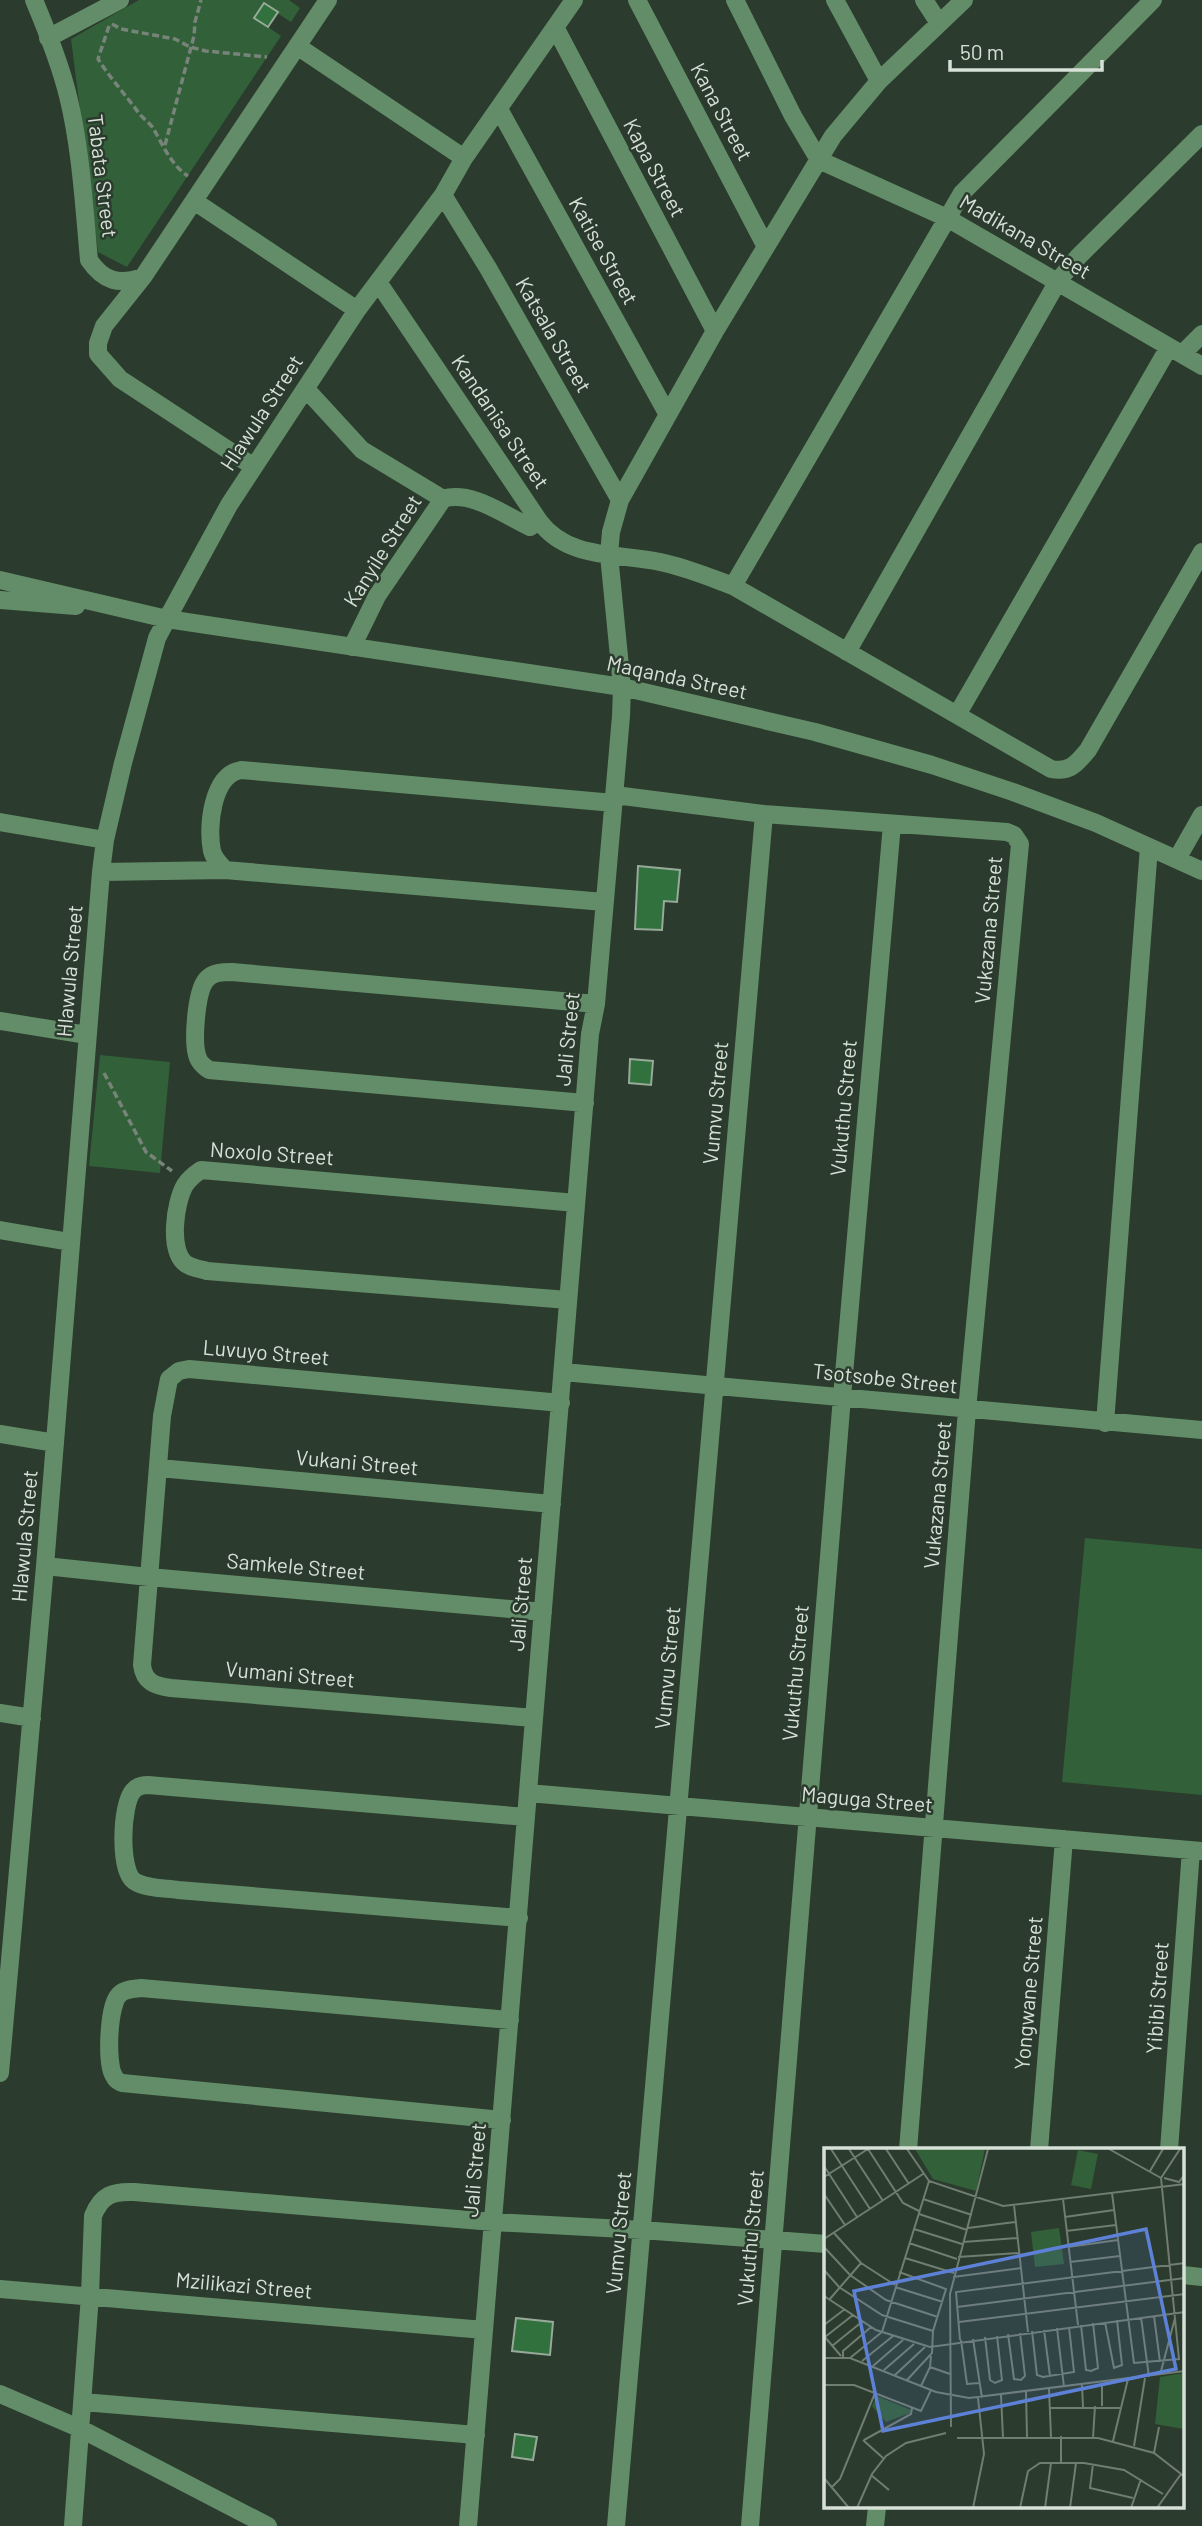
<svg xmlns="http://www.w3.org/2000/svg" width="1202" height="2526" font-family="Barlow,sans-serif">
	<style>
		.green { fill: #326039 }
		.building { fill: #31713d; stroke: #97aa99; stroke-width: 2 }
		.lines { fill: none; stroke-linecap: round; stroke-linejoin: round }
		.path { stroke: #788479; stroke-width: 3.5; stroke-dasharray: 7 3.5; stroke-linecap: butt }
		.minor { stroke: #638d68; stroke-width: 18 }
		.labels { text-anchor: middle; stroke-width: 5; stroke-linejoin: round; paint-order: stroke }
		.street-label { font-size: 21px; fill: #d8e1d8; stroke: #2b3b2d }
		.inset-road { fill: none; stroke: #707d71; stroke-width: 2 }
		.view { fill: #5e81d8; fill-opacity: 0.15; stroke: #5e81d8; stroke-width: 3.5 }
		.inset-edge { fill: none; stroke: #d8e1d8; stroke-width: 3.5 }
	</style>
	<rect width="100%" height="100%" fill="#2b3b2d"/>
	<!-- green -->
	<path class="green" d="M139,0H289L300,8L291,22L277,13L268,27L281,36L127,267L98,252L71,39Z
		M100,1055L170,1062L160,1173L89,1166Z
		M1085,1538L1202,1549V1795L1062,1782Z"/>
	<!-- building -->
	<path class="building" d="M264,3L278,12L268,27L254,18Z
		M638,866L680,870L677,902L664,901L662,930L635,929Z
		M630,1059L653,1061L651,1085L629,1083Z
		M516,2318L553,2322L550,2355L512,2351Z
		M515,2434L537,2437L533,2460L512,2457Z"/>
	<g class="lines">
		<!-- path -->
		<path class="path" d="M112,24L121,29L175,39L190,47L206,51L267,57
			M109,26L98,59C110,78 125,94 138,112C142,118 149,122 153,128C163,145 171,165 188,176
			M165,145L194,36L195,22L201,0
			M104,1073L146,1152L172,1171"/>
		<!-- minor -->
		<path class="minor" d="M34,0C47,31 60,63 68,96C81,149 84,206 89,260C104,282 119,285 143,277
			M637,0L765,245
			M735,0L793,116L819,160L947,218L1202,366
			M835,0L879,81
			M924,0L939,23
			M555,27L715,331
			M48,38L120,0
			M297,46L464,158
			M499,109L668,415
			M443,195L488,268L620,500
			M194,201L357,310
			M378,282L539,521C568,560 618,553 660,562C685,567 709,577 733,586L1051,769C1070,773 1077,763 1088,750L1202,552
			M1182,354L1202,334
			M306,389L362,450L443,499
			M254,467L120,379L98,354V343L104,326L143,277L328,0
			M0,580L167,619L622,687L815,732L932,765L1013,792L1096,823L1202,871
			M733,586L962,193L1153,0
			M0,600L76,606
			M352,647L377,596L443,499C471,490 504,515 530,527L539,521
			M847,652L1058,281L1078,257L1202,134
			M957,715L1169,347
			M615,795L764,814L1007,832L1014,835L1020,844L967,1410L908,2150
			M0,822L105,840
			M1177,859L1202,815
			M225,870C220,864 214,859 212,851C207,827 212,775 241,770L614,803
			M101,872L225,870L604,902
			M0,1021L87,1035
			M585,1103L209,1070C204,1066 200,1064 198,1058C192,1044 196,992 206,980C212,972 223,972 232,972L596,1004
			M0,1230L70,1242
			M568,1300L207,1271C200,1269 192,1268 186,1264C168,1251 175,1202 185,1185C189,1179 195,1174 201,1170L576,1203
			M563,1372L1202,1430
			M1105,1423L1149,847
			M0,1434L55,1443
			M159,1468L552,1504
			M45,1566L149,1577L543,1612
			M0,1713L32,1718
			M534,1718L171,1688C155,1686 144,1682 142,1665L162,1416L169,1379L179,1371L189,1369L561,1403
			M528,1793L1202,1851
			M519,1918L178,1890C165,1888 146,1889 134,1881C119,1870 121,1805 133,1791C137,1786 142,1785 148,1785L526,1817
			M0,2073L45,1566L101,872L105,840L123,763L157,638L167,619L229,505L357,310L443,195L464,158L574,0
			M502,2120L122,2083C118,2081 116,2081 114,2076C106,2064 108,2003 120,1994C125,1989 134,1989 141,1988L510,2020
			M1039,2150L1064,1839
			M1169,2150L1191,1850
			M1183,2275L1202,2277
			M0,2289L484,2330
			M0,2394L81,2429L268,2526
			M83,2402L476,2435
			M73,2526L90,2295L93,2216C101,2195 113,2191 134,2192L493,2222L642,2230L826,2244
			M468,2526L590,1034L596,1004L621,716L622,687L609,555L611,532L620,500L715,331L833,136L879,81L964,0
			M616,2526L764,814
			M750,2526L842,1397L892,824
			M875,2526L877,2507"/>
	</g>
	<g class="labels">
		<!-- street labels -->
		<g class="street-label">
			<text transform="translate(721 112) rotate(62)" y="7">Kana Street</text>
			<text transform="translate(654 168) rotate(62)" y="7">Kapa Street</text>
			<text transform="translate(102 176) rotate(83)" y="7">Tabata Street</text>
			<text transform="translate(1025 237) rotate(30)" y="7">Madikana Street</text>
			<text transform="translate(603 251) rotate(61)" y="7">Katise Street</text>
			<text transform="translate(553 335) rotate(60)" y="7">Katsala Street</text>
			<text transform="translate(262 413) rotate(-57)" y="7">Hlawula Street</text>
			<text transform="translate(500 422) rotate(56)" y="7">Kandanisa Street</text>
			<text transform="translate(383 551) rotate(-58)" y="7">Kanyile Street</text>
			<text transform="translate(677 678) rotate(12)" y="7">Maqanda Street</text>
			<text transform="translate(989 930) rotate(-85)" y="7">Vukazana Street</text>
			<text transform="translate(70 971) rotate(-85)" y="7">Hlawula Street</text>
			<text transform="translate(568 1039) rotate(-84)" y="7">Jali Street</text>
			<text transform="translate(716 1103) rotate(-85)" y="7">Vumvu Street</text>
			<text transform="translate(844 1108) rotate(-85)" y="7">Vukuthu Street</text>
			<text transform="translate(272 1154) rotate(4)" y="7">Noxolo Street</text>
			<text transform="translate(266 1353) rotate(5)" y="7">Luvuyo Street</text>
			<text transform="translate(885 1379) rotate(6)" y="7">Tsotsobe Street</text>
			<text transform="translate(357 1463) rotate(5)" y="7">Vukani Street</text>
			<text transform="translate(938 1495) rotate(-85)" y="7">Vukazana Street</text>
			<text transform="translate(25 1536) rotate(-85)" y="7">Hlawula Street</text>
			<text transform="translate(296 1567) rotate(5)" y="7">Samkele Street</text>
			<text transform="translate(521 1604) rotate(-85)" y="7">Jali Street</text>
			<text transform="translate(668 1668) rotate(-85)" y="7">Vumvu Street</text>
			<text transform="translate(796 1673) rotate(-85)" y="7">Vukuthu Street</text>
			<text transform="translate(290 1675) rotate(5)" y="7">Vumani Street</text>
			<text transform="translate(867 1800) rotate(5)" y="7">Maguga Street</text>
			<text transform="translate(1029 1993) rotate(-85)" y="7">Yongwane Street</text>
			<text transform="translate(1158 1998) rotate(-86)" y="7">Yibibi Street</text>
			<text transform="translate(475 2170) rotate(-85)" y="7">Jali Street</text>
			<text transform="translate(619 2233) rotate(-85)" y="7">Vumvu Street</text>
			<text transform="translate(751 2238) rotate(-85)" y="7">Vukuthu Street</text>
			<text transform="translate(244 2286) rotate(5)" y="7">Mzilikazi Street</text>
		</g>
	</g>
	<!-- overview -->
	<g transform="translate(824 2148)">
		<rect width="360" height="360" fill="#2b3b2d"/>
		<path d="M91,1H161L152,43L109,31ZM254,2L274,6L267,41L247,37ZM235,80L240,116L211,119L207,84ZM360,225V281L331,276L336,229ZM53,248L87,262L86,265L62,274L48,258Z" fill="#326039"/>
		<path class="inset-road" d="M7,1L46,61M25,1L59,53M44,1L79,55L95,63M62,1L85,36M83,1L105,33L179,58L361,36M285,1L337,30L355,211L310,215L288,45M0,18L33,69M326,23L339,1M0,29L44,1M337,30L356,1M340,30L355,34L361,26M0,46L21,77M99,51L148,67M239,51L254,177M190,57L204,184M95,66L143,82M241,69L290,62M144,80L191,74M90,81L138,96M242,83L292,77M10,85L37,115L71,137M0,91L99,26M139,94L193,90M85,95L133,111M0,99L26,127L62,152L114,169M244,99L294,92M134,109L195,105M81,110L130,125M246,114L296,108M0,122L15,139L58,167L109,183M75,124L122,141L109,183L108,205L83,232M129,129L197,120M71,139L119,154M0,148L52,182L106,199L361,164M5,152L37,115M133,159L361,130M330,168L336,214M317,169L325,229M135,174L361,146M281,174L290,220L298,217L293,172M0,177L21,161M257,177L262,222L267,223L274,220L269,175M233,180L240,239M220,182L226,228M208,183L213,227L219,229L250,224L245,179M184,186L190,231L197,232L201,228L196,185M0,188L17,208M1,189L29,167M161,189L166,232L171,235L178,232L173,188M149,191L158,250M136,192L132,144L361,115M137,192L143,236L155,235M8,198L39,173M107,208L106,219L126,226M19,209V203L47,179M0,210H26L112,244L145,250L361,223M26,210L58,184L105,33M38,213L69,188M49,218L79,192M60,222L90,196M71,227L101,199M336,227L351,170M278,235V258M0,237H30L97,263L107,242M258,237L259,259M97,238L106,219M225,241L227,289M202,244L203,289M177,247L179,290M226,260H296M127,279L126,146L164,1M237,288V314M133,290H274L330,305L361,329M269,290L271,258M39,292L59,310M40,292L87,266L88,260M289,293L304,231M310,298L321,230M330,305L335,279M269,316L266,340L309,350M47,327L65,342M0,330L25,360M8,339L16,331L51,245M33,360L48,326L62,308L82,295L122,285M149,360L160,306L154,250M196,360L204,323L216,315H260L300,322L339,346M221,360L227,315M246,360L252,315M307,360L317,331M333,360L357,326"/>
		<path class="view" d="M322,81L352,221L59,283L30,143Z"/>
		<rect width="360" height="360" class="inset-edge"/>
	</g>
	<!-- scale -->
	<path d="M950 60v10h152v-10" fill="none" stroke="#d8e1d8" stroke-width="3.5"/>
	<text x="960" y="60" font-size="21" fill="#d8e1d8" stroke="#2b3b2d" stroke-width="5" paint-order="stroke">50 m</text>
</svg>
